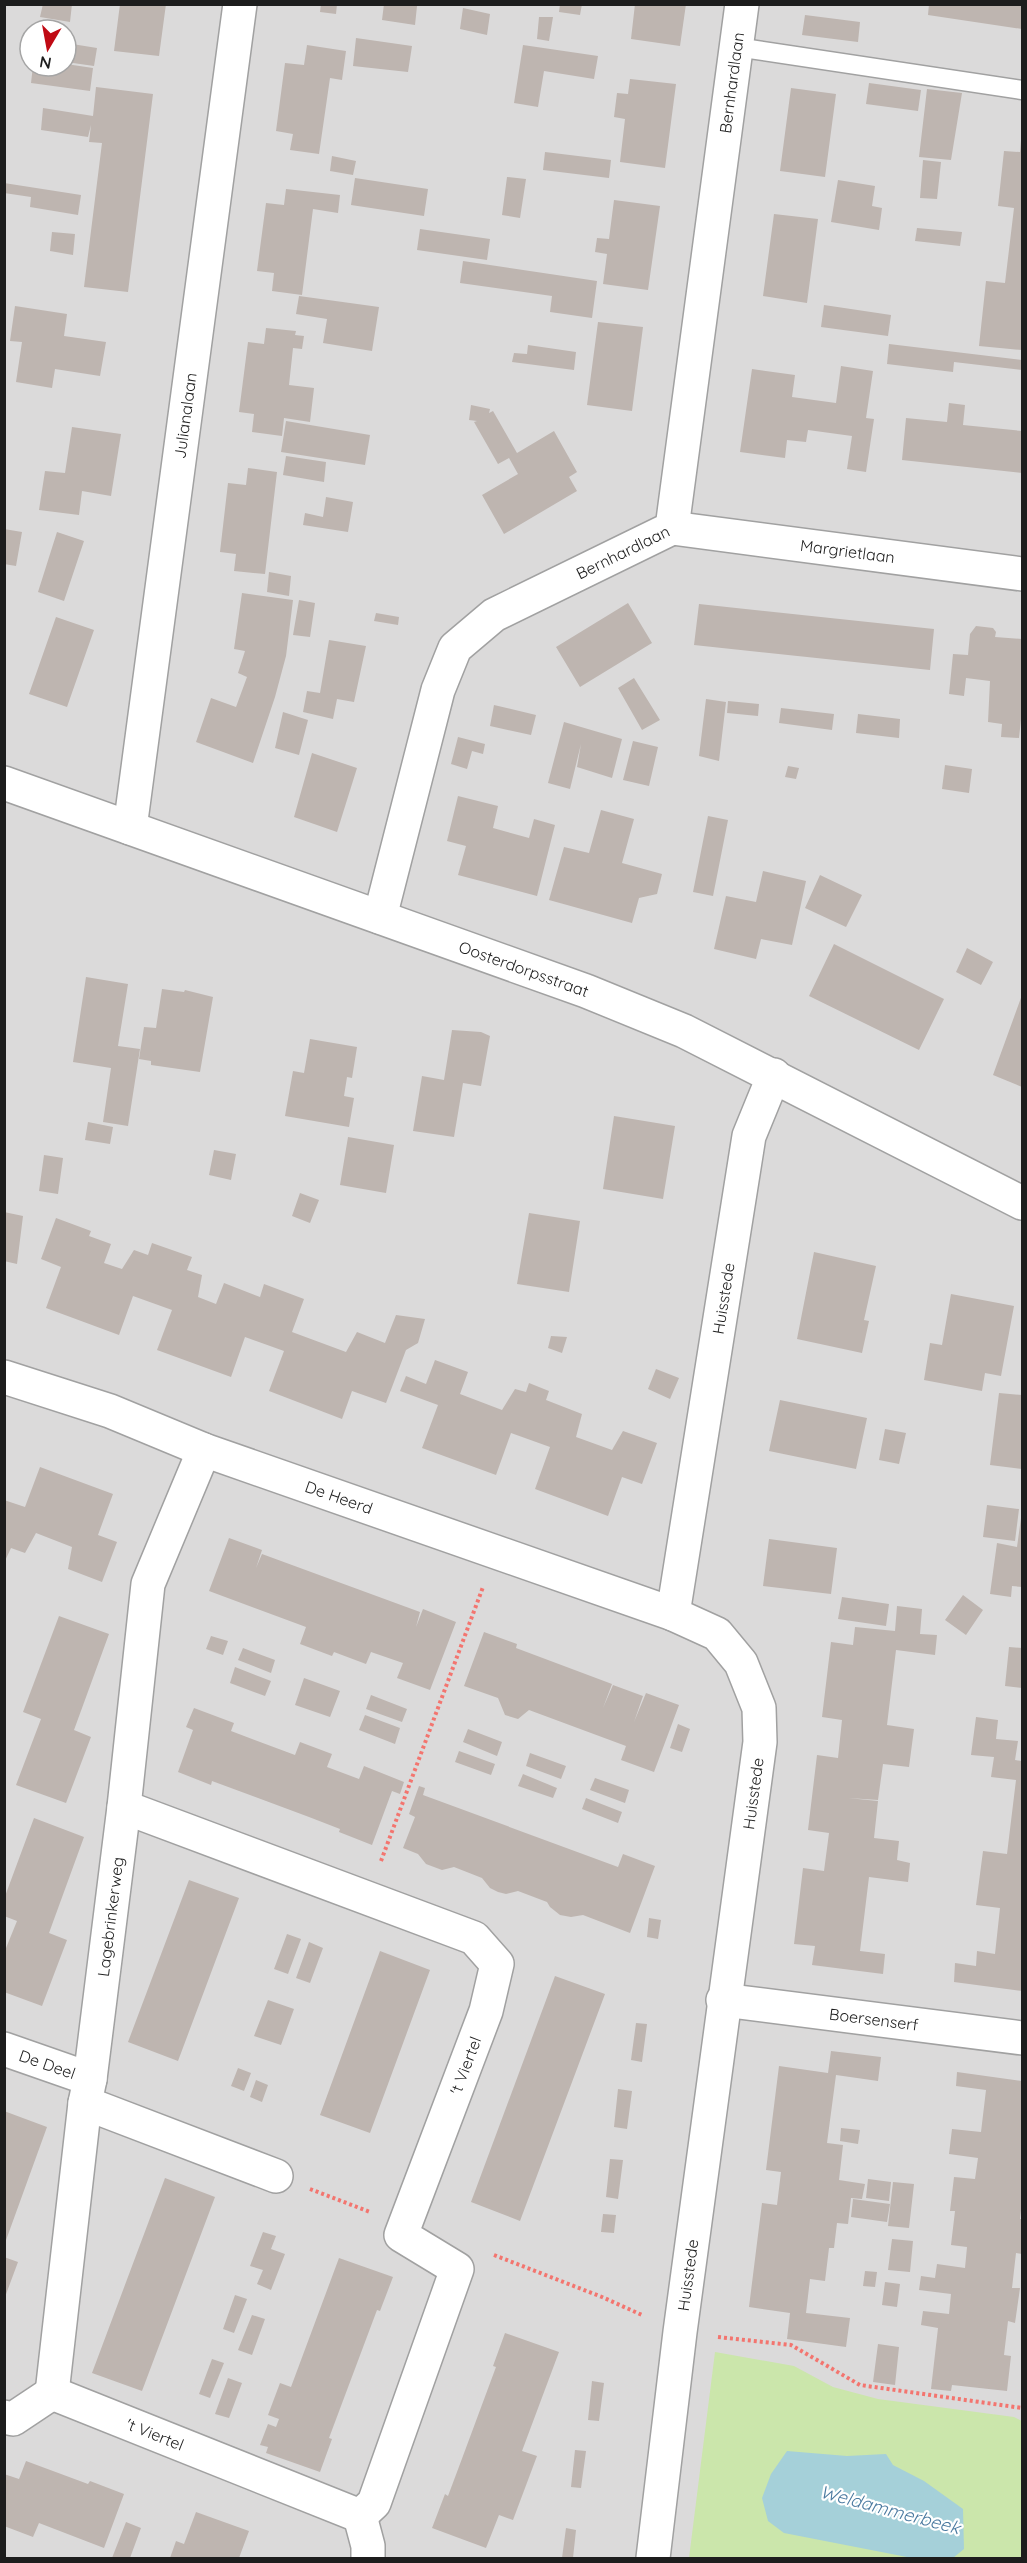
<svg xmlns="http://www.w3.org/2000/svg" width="1027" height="2563" font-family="Quicksand,sans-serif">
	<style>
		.residential { fill: #dbdada; fill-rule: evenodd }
		.grass { fill: #cbe6ab }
		.water { fill: #a5d0d9 }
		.building { fill: #beb5b0 }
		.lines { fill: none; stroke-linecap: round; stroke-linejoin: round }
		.service-casing { stroke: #a1a1a1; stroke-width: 21 }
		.minor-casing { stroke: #a1a1a1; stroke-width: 36 }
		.tertiary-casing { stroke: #a1a1a1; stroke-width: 36 }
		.path { stroke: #f3756f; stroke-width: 4; stroke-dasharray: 3 3; stroke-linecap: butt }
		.service { stroke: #fff; stroke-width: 18 }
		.minor { stroke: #fff; stroke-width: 33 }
		.tertiary { stroke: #fff; stroke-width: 33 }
		.labels { text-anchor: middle; stroke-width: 4.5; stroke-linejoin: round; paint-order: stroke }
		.street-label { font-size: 16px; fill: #1d1d1d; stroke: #fff }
		.water-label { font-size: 18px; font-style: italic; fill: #4b7aa0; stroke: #fff }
	</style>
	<rect width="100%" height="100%" fill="#ede9e3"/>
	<!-- residential -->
	<path class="residential" d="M5,5H1022V2558H5ZM30,30H66V66H30Z"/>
	<!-- grass -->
	<path class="grass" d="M715,2352L794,2366L833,2387L878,2399L1014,2417L1022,2421V2558H689Z"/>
	<!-- water -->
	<path class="water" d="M787,2451L847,2456L886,2454L893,2465L924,2481L963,2509L964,2549L953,2558H912L784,2533L768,2521L762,2498L771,2474Z"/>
	<!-- building -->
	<path class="building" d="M43,4H72L70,22L40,17Z
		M120,4H166L159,56L114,51Z
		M321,4H337L336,14L320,12Z
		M384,4L417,6L415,25L382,20Z
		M560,4H582L580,15L559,12Z
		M635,4H686L680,46L631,39Z
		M929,4H1022V29L928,15Z
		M463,8L490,14L487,35L460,29Z
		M805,15L860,22L858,42L802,35Z
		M539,17H553L549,41L537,39Z
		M356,38L412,46L408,72L353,66Z
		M66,43L97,48L94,66L66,62Z
		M307,45L346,51L342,80L330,78L319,154L290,150L293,134L276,131L285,63L304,65Z
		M523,45L598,56L594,79L544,71L538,107L514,103Z
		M66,64L93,68L90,91L31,83L33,66H66Z
		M630,79L676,84L665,168L620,162L625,119L614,117L617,93L628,94Z
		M869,83L921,90L918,111L866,104Z
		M96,87L153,94L128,292L84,287L102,143L89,142L91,125L88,137L41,130L43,108L93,116Z
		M791,88L836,94L825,177L780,171Z
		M927,89L962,93L951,160L919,157Z
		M1021,140H1022V350L979,346L986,281L1005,283L1014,208L998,206L1004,151L1020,152Z
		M545,152L611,160L609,178L543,170Z
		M332,156L356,161L353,175L330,171Z
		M923,160L941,162L937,199L920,198Z
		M507,177L526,179L520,218L502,215Z
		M355,178L428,189L424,216L351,205Z
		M838,180L875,186L872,206L882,208L879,230L831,222Z
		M4,183L81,195L78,215L30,207L31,197L4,193Z
		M286,189L340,195L338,213L313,209L302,295L272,291L274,273L257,271L266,203L284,205Z
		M614,200L660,206L648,290L603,284L607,254L595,252L597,238L609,239Z
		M774,214L818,219L807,303L763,296Z
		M917,228L962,232L960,246L915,241Z
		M420,229L490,239L487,260L417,250Z
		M52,232L75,234L73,255L50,251Z
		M463,261L597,281L592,318L550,312L552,296L460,283Z
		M299,296L379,307L372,351L323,343L327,319L296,314Z
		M824,305L891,315L888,336L821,327Z
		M15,306L67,314L64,336L106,342L100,376L55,369L52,388L16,382L22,342L10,341Z
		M598,322L643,327L632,411L587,405Z
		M266,328L296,331L295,335L304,336L302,349L293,348L289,385L314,388L310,422L284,418L282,436L252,432L254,414L239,412L248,342L264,344Z
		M889,344L1022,360V370L954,362L953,372L887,364Z
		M528,345L576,352L574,370L512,362L514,353L527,354Z
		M841,366L873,371L866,418L874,419L866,472L847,469L852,436L808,430L806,442L787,440L785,458L740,452L752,369L795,375L792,397L836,403Z
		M949,403L965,405L963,425L1022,431V473L902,460L906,418L947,422Z
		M471,405L490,409L489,413L493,411L517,453L554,431L577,472L569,477L577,491L504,534L482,495L518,474L509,458L498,464L474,422L477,421L469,420Z
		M286,421L370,435L365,465L281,452Z
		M72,427L121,434L111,496L82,491L79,515L39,510L45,471L65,473Z
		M286,456L326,462L324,482L283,475Z
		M248,468L277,472L265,574L234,571L236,554L220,552L228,483L246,485Z
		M326,497L353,502L348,532L303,525L305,513L323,517Z
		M4,529L22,532L16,566L4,564Z
		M57,532L84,541L64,601L38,592Z
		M269,572L291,576L289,596L267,592Z
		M242,593L293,600L286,656L275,697L253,763L196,742L211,698L236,707L247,677L238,673L245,651L234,649Z
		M299,600L315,603L310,637L293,635Z
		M628,603L652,643L580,687L556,647Z
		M699,604L934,629L930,670L694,645Z
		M376,613L399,617L398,625L374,621Z
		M56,617L94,630L67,707L29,694Z
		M976,626L993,628L996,632L995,637L1022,639V710L1019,738L1001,737L1002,724L988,722L990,681L966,678L964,696L949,694L953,654L968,655L970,634Z
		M329,640L366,646L354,702L337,699L333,719L303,712L307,691L320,693Z
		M634,678L660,720L642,730L618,688Z
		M706,699L726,702L719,761L699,756Z
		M728,701L759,704L758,716L727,713Z
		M494,705L536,715L531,735L490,726Z
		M781,708L834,714L832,730L779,723Z
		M283,712L308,720L299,755L275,748Z
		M858,714L900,719L899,738L856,733Z
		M564,722L622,739L612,778L577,767L581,744L570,789L548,783Z
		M458,737L485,744L483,754L472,751L467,769L451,764Z
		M633,741L658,747L649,786L623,780Z
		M312,753L357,768L337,832L294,817Z
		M945,765L972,769L969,793L942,789Z
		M788,766L799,768L796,779L785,777Z
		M458,796L498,806L493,828L529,838L534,819L555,825L537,896L458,875L466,846L447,841Z
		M601,810L634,819L622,863L662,874L657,894L639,898L632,923L549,900L564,847L589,853Z
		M708,816L728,820L713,896L693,892Z
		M763,871L806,881L792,945L761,939L756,959L714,949L726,896L756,902Z
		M820,875L862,895L846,927L805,908Z
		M834,944L944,999L919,1050L809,996Z
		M967,948L993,962L981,985L956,972Z
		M86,977L128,984L118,1046L140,1049L128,1126L103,1122L111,1068L73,1062Z
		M162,989L184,992L185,990L213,997L200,1072L151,1065V1061L139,1059L144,1027L156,1028Z
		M1022,995V1087L993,1075Z
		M452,1030L481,1032L490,1036L481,1086L463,1083L454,1137L413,1131L422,1076L444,1080Z
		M310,1039L357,1047L352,1078L347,1077L344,1096L354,1098L349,1127L285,1116L293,1071L304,1073Z
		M614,1116L675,1126L663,1199L603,1189Z
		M88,1122L113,1127L110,1144L85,1140Z
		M348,1137L394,1145L386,1193L340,1185Z
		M214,1150L236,1154L231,1180L209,1175Z
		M44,1155L63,1158L58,1194L39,1191Z
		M300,1193L319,1200L310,1223L292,1216Z
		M4,1212L23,1216L17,1264L4,1261Z
		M529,1213L580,1221L569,1292L517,1284Z
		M56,1218L91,1231L89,1236L111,1244L104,1263L122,1269L134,1250L148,1255L152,1243L192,1257L187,1270L202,1275L198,1297L216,1304L224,1283L260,1297L264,1284L304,1299L292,1332L346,1352L357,1332L385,1343L396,1315L425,1319L418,1343L406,1350L386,1403L352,1391L342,1419L269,1391L284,1351L245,1337L231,1377L157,1350L172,1310L133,1296L119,1335L46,1308L61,1267L41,1259Z
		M814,1252L876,1266L864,1320L869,1321L862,1353L797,1339Z
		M951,1294L1014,1306L1001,1376L985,1373L982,1391L924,1380L930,1343L942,1345Z
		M551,1336L567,1337L562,1353L548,1348Z
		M435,1360L468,1372L460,1394L502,1410L515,1389L526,1392L529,1383L549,1391L546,1400L582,1414L576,1437L612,1450L623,1431L657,1443L642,1484L622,1477L608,1516L535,1489L550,1447L511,1433L496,1475L422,1448L438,1405L400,1391L406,1376L426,1384Z
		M656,1369L679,1378L670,1399L648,1389Z
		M999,1393L1022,1395V1469L990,1465Z
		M780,1400L867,1418L856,1469L769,1451Z
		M885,1429L906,1433L899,1464L879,1460Z
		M40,1467L113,1494L98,1535L117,1542L102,1582L68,1569L72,1547L36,1533L25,1553L11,1548L4,1563V1500L25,1507Z
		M987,1505L1019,1509L1015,1541L983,1537Z
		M1021,1518L1022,1587L1012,1586L1011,1597L990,1594L997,1543L1017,1547Z
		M229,1538L262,1550L256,1568L262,1554L420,1612L416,1627L423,1609L456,1622L430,1690L397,1678L403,1663L371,1652L366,1664L334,1652L332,1656L300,1644L306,1627L209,1591Z
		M769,1539L837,1548L831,1594L763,1586Z
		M963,1595L983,1610L966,1635L945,1620Z
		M842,1597L889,1604L886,1626L838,1619Z
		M897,1606L922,1609L920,1634L937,1635L935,1655L896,1650L887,1725L914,1729L909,1767L883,1764L878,1800L848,1798L878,1801L874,1838L899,1841L897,1860L910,1863L908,1882L869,1877L860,1951L885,1954L883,1974L812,1965L815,1946L794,1944L803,1868L824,1871L829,1833L808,1830L817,1755L838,1758L842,1720L822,1717L831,1642L853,1645L855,1627L895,1631Z
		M59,1616L109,1634L74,1730L91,1737L66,1803L16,1785L41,1719L23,1712Z
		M484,1632L517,1644L516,1648L612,1684L603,1708L613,1685L643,1696L634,1722L646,1693L679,1705L654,1772L621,1760L626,1746L529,1710L518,1719L505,1715L498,1698L464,1686Z
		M211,1636L228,1641L223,1655L206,1649Z
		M1009,1647L1022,1648V1688L1005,1686Z
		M243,1648L275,1660L271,1673L238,1660Z
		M235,1667L271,1681L265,1696L230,1683Z
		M304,1678L340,1691L330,1717L295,1705Z
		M371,1695L407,1709L402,1722L366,1709Z
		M194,1708L234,1723L231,1731L295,1755L300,1742L332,1754L327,1767L359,1779L364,1766L404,1782L400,1794L392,1791L372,1845L339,1832L340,1829L309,1817L212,1781L211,1785L178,1772L193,1730L186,1727Z
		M365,1715L400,1728L395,1744L359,1730Z
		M976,1717L998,1720L996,1739L1018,1741L1015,1760L1022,1761V1991L954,1982L955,1963L976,1966L977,1951L995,1954L1000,1908L976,1905L983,1851L1007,1854L1016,1780L991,1777L994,1757L971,1755Z
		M678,1724L690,1729L682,1752L670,1748Z
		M468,1729L502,1742L497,1756L463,1742Z
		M459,1751L495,1764L491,1775L455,1762Z
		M530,1753L566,1766L561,1779L526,1766Z
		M523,1774L557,1788L553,1798L518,1786Z
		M595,1778L629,1790L625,1803L590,1790Z
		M419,1786L425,1788L423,1795L618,1867L623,1854L655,1866L630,1933L583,1915L571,1917L560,1915L550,1907L547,1902L518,1891L506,1894L498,1892L490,1888L482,1878L454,1867L442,1870L426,1864L418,1854L403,1848L415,1817L409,1814Z
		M586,1798L622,1812L618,1823L582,1809Z
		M34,1818L84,1837L49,1933L67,1940L42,2006L4,1992V1953L17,1921L4,1916V1899Z
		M189,1880L239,1898L178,2061L128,2042Z
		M649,1918L661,1920L658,1939L647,1937Z
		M287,1934L301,1939L288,1974L274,1969Z
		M309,1942L323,1948L310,1983L296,1978Z
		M380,1951L430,1970L370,2133L320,2115Z
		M555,1976L605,1994L520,2221L471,2202Z
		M268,2000L294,2009L281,2045L254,2036Z
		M636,2023L647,2024L642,2062L631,2060Z
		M831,2051L881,2057L878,2081L836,2075L827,2143L843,2145L839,2180L865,2184L862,2199L851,2198L848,2224L837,2223L834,2248H829L825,2281L810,2279L806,2313L850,2318L846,2347L787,2339L790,2313L749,2307L762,2203L777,2205L781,2172L766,2170L779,2066L828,2073Z
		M238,2068L251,2073L244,2091L231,2086Z
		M957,2072L1022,2081V2202L1020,2219H1022V2254L1016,2253L1012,2288H1020L1015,2323L1008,2321L1004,2355L1011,2356L1007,2391L952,2385L951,2391L931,2389L938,2328L921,2325L923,2311L949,2314L951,2294L919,2290L921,2276L935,2278L937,2264L965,2268L967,2247L951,2245L955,2211H950L954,2177L975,2179L978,2158L949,2154L952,2129L981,2132L986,2090L956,2086Z
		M256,2080L268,2085L262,2102L250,2097Z
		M618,2089L632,2091L627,2129L614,2127Z
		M4,2111L47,2127L5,2243H4Z
		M841,2128L860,2130L858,2144L840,2141Z
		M610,2159L623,2160L618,2199L606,2197Z
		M165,2178L215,2197L142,2391L92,2373Z
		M868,2179L891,2182L889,2201L866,2198Z
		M893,2182L914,2184L909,2228L888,2226Z
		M853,2199L890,2204L887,2222L851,2217Z
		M603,2214L616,2215L614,2233L601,2232Z
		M263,2232L276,2236L271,2249L285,2254L271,2290L257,2284L263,2270L250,2266Z
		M892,2239L913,2241L910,2272L888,2270Z
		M4,2257L18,2262L5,2297H4Z
		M339,2258L393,2277L380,2311L377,2310L329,2438L332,2439L320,2472L266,2453L268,2447L260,2445L268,2424L276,2427L279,2419L268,2415L280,2383L291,2387Z
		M865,2271L877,2272L875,2287L863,2286Z
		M885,2282L900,2284L897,2307L882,2305Z
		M235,2295L247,2299L234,2333L223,2329Z
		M252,2315L265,2319L252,2355L238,2350Z
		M505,2333L559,2352L522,2451L537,2456L513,2520L499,2515L486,2548L432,2528L445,2494L448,2496L460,2464L496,2367L493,2366Z
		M878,2344L899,2347L895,2385L873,2382Z
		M212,2359L224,2363L210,2398L199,2394Z
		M228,2378L242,2383L229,2418L215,2414Z
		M592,2381L604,2383L599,2421L588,2420Z
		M575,2450L586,2451L581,2488L571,2487Z
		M26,2461L88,2484L90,2481L124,2494L104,2548L39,2523L33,2537L4,2526V2474L19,2479Z
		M196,2512L249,2531L239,2558H170L176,2541L184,2544Z
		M126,2522L141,2528L130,2558H112Z
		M566,2528L576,2530L573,2558H562Z"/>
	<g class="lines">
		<defs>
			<path id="service" d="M736,47L1022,90"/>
			<g id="minor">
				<path id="s1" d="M672,528L1022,574"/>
				<path id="s2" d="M130,828L240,4"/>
				<path id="s3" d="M380,917L438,690L455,648L494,615L672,528L742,4"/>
				<path id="s4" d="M4,1377L110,1411L204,1450L673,1614"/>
				<path id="s5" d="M723,2000L1022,2038"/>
				<path id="s6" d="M4,2049L90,2079"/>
				<path d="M85,2103L276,2176"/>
				<path id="s7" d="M52,2393L360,2516L374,2503L457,2269L401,2235L486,2011L497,1964L474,1938L124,1807"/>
				<path id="s8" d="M52,2393L85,2103L90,2079L124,1807L148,1584L204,1450"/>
				<path d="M4,2417L13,2419L52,2393"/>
				<path d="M360,2516L368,2546V2558"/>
				<path id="s9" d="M653,2558L680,2332L760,1742L759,1708L741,1663L717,1634L673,1614L749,1136L774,1075"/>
			</g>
			<g id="tertiary">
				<path id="s10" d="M4,783L586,991L684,1031L1022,1203"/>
			</g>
		</defs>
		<!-- service casing -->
		<use href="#service" class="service-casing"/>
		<!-- minor casing -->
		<use href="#minor" class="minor-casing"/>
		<!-- tertiary casing -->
		<use href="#tertiary" class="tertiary-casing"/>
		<!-- path -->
		<path class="path" d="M381,1861L483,1587
			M310,2189L370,2212
			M494,2255L602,2297L642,2315
			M718,2337L791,2345L860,2385L1022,2408"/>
		<!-- service -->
		<use href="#service" class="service"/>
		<!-- minor -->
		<use href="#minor" class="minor"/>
		<!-- tertiary -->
		<use href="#tertiary" class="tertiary"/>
	</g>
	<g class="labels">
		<!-- street labels -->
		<g class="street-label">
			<text dy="6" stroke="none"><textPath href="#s3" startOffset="978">Bernhardlaan</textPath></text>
			<text dy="6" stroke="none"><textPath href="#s2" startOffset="416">Julianalaan</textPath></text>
			<text dy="6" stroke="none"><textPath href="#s3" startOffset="474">Bernhardlaan</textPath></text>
			<text dy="6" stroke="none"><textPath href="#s1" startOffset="177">Margrietlaan</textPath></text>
			<text dy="6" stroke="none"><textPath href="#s10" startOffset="552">Oosterdorpsstraat</textPath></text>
			<text dy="6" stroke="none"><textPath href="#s9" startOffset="1311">Huisstede</textPath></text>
			<text dy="6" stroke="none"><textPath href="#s4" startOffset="356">De Heerd</textPath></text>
			<text dy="6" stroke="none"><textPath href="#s9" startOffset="771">Huisstede</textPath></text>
			<text dy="6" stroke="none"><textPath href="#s8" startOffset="480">Lagebrinkerweg</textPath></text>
			<text dy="6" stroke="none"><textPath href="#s5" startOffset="152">Boersenserf</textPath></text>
			<text dy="6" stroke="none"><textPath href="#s6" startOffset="46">De Deel</textPath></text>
			<text dy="6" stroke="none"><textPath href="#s7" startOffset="846">'t Viertel</textPath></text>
			<text dy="6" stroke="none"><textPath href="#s9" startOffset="285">Huisstede</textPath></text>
			<text dy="6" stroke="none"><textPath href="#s7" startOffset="111">'t Viertel</textPath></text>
		</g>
		<!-- water labels -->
		<g class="water-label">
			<text transform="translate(890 2510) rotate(15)" y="6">Weldammerbeek</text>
		</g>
	</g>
	<!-- border -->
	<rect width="1027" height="2563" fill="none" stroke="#1d1d1d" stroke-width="12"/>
	<!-- north arrow -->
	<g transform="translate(48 48) rotate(190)"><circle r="28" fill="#ffffff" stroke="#a5a5a5" stroke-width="1.5"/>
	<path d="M0-4.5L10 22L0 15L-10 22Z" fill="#c00a14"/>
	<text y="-9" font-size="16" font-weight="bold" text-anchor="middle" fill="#1d1d1d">N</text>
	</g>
</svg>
